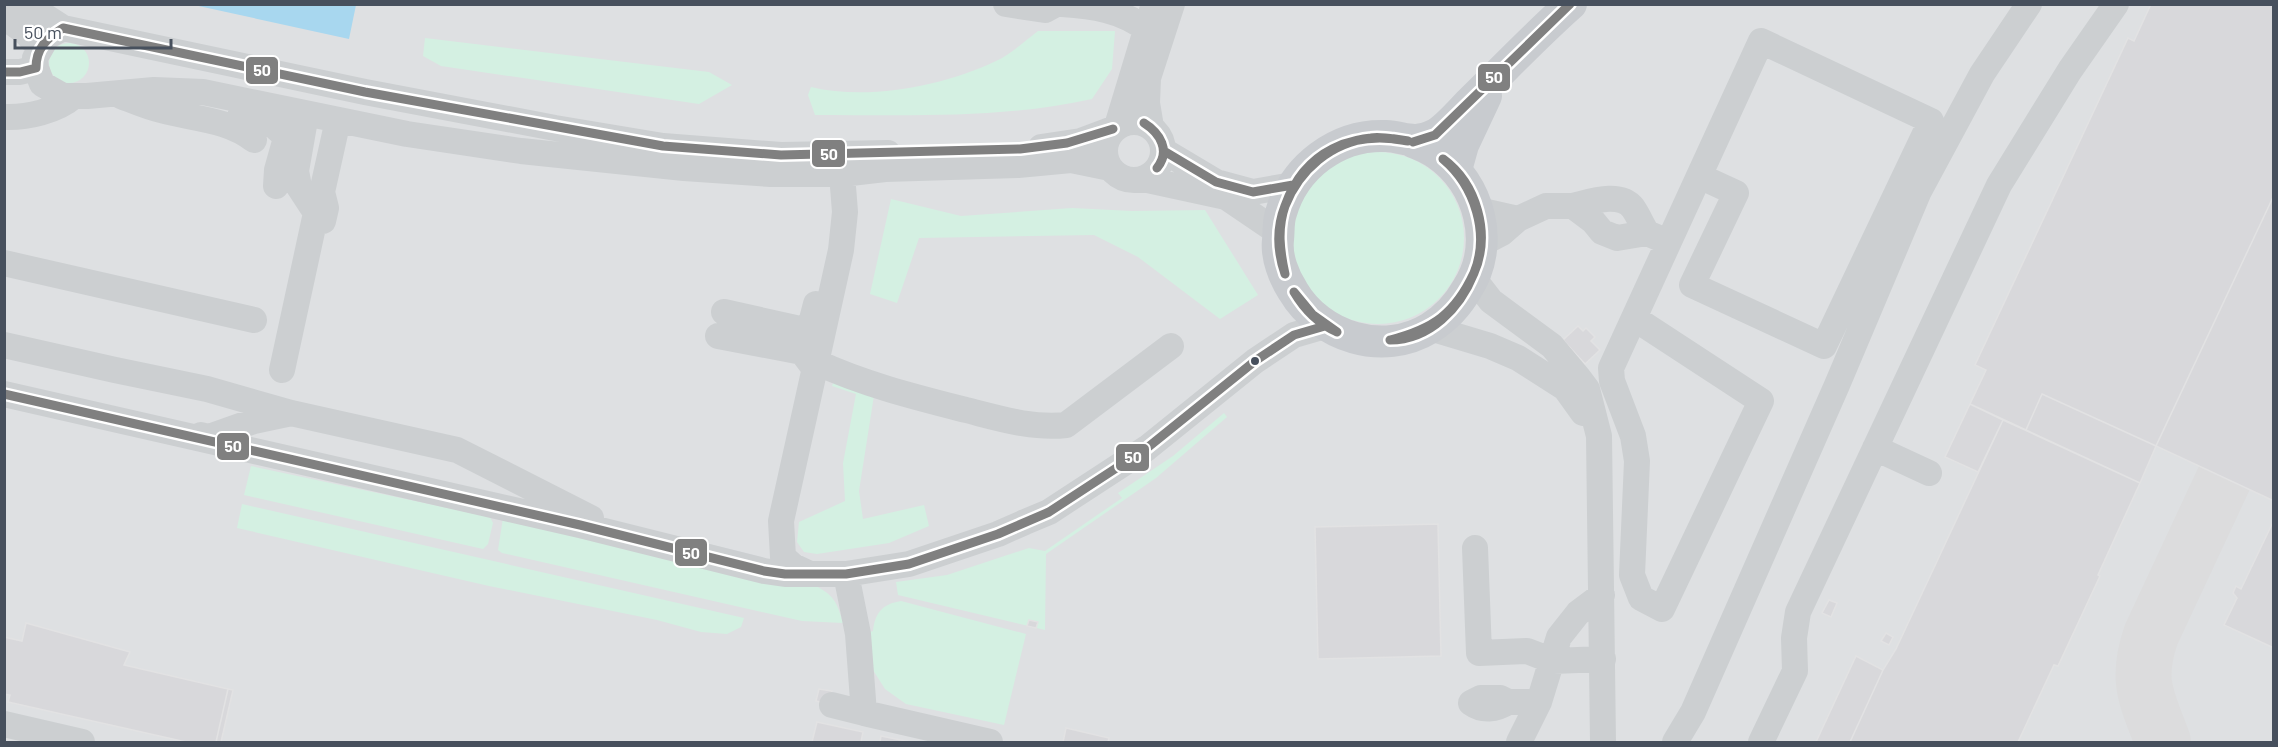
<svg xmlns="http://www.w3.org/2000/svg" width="2278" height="747" font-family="Barlow,sans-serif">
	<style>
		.airport { fill: #dee0e2 }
		.green { fill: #d4f0e2 }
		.water { fill: #a8d7ef }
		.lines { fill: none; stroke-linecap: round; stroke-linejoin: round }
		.taxiway { stroke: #dcdcdd; stroke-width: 56 }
		.building { fill: #d8d8db; stroke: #e2e2e3; stroke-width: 1.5 }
		.minor { stroke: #cccfd1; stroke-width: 26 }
		.major { stroke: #c8cbcf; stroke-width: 32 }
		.bus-1-casing { stroke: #fff; stroke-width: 14 }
		.bus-1 { stroke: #808080; stroke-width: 9 }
		.bus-dot { fill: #47505d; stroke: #fff; stroke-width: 2 }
		.line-badge { stroke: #fff; stroke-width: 2 }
		.badge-label { font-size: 16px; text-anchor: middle; font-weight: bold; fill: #fff }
	</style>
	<rect width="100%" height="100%" fill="#f1f0f0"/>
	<!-- airport -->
	<path class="airport" d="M4,5H2273V742H5Z"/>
	<!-- green -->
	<path class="green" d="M1038,31H1115L1112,69L1092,99C1003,119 906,115 815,115L808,95L811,87C869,101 943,86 996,61C1011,54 1025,41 1038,31Z
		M425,38L709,72L732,85L699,104L441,66L423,56Z
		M49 63a20 20 0 1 1 40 0a20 20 0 1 1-40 0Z
		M1292 238a86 86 0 1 1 172 0a86 86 0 1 1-172 0Z
		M891,199L961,216L1072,208L1132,211L1205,210L1258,295L1220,319L1138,257L1094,235L919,238L897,303L870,294Z
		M836,375L875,389L859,491L863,519L924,505L929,526L889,543L817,554L804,552L797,542L799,522L845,501L843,463L856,394L832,386Z
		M1224,413L1227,417L1156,478L1046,554L1045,630L898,595L896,582L947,575L1029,548L1045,551L1122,498L1118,493L1173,456Z
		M251,466L490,517L493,523L488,544L483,549L244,495Z
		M242,504L744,618L741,627L727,634L701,632L657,620L489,586L237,528Z
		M503,518L814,585C834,595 837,602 843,623L802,621L502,553L498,550Z
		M901,601L1026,634L1004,725L906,704L885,689L873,670L870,632L873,631C875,613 882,604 901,601Z"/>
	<!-- water -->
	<path class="water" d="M194,5H356L349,39Z"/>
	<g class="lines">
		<!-- taxiway -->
		<path class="taxiway" d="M2163,742C2147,698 2135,682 2151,635L2257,408"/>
	</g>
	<!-- building -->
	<path class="building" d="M2151,4H2274V195L2156,446L2042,394L2026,430L1970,404L1986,370L1975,365L2128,38L2134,41Z
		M2274,195V501L2156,446Z
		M1578,326L1583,331L1586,328L1595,337L1591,341L1600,350L1585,364L1563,340Z
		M2042,394L2156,446L2140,483L2026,430Z
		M1970,404L2003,420L1978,472L1945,457Z
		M2003,420L2140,483L2098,575L2100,576L2058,666L2054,665L2018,742H1850L1883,670L1896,649Z
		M2274,520V648L2224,625L2237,598L2233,593L2236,586L2241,589Z
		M1438,524L1441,656L1318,659L1315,527Z
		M1829,600L1837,603L1831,617L1822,613Z
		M1029,620L1038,622L1036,628L1027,626Z
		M26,623L130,652L124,665L228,689L216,742H186L8,702L10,695L4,694V637L22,641Z
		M1886,633L1893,637L1889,645L1881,641Z
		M1856,656L1883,670L1850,742H1816Z
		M228,689L233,690L221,742H216Z
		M819,689L832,691L829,704L816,701Z
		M817,722L863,732L861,742H812Z
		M1066,728L1109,738L1108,742H1063Z
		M881,736L911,742H880Z"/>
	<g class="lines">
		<!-- minor -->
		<path class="minor" d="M18,4L46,17L63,28L365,92L555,128L663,146L781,155L888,153
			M1006,4L1045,10L1056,4
			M1062,4C1093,6 1121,10 1146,29
			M4,17L25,32L40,48
			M63,28L47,37L35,58L36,68L42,84L63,96H87L154,90L203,92L407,134L521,151L684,168L771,174H842L885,169L1018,165L1071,160L1110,168
			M4,72H20L36,68
			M121,96C134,101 147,107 161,110C193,119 228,119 254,140
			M241,112C260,114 274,123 286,138L277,170L276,186
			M4,117C27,118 57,111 74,96
			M1105 151a29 29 0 1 1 58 0a29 29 0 1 1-58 0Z
			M1117,126L1154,4
			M1151,127L1147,103L1148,78L1172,4
			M1041,147L1081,141L1113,129
			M1164,151L1216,182L1253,192L1293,185
			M1143,179L1226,197L1279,233
			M1478,210L1518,219L1502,233L1481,244
			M1518,219L1546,206H1573
			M323,221L326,208L322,192L338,120
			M1647,233C1642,225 1638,215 1633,208C1620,191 1590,202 1573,206L1593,221L1602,232L1617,238L1647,233L1668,242
			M4,263L254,320
			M1474,279L1491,301L1552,346L1578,377L1587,389L1599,436L1603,742
			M724,312L809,331L816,304
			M1634,318L1761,401L1662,609L1641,598L1632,575L1637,461L1633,436L1612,381L1611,368C1640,304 1670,240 1699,176L1736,193L1692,285L1824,346L1931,121L1761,41L1699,176
			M1430,328L1490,346L1518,358L1565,388L1583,413
			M718,336L802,352L814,368
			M4,345L115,370L207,389L291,413L457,450L591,518
			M816,362C863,384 915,397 966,410C998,418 1033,429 1066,425L1171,346
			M282,370L316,213L299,187L296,171L306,114
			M4,394L580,525L764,571L785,574H846L909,564L998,534L1025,522L1049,512L1147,448L1255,361L1294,335L1325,326
			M201,435L209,437L254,421L287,414
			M1875,448L1929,473
			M1475,548L1479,653L1527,651L1553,661L1603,659
			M810,574L793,566L783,557L781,521L841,250L845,212L842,174L845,158
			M846,574L858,634L864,713L990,742
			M1508,702C1496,710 1482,711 1471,703L1481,698H1500L1508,702H1539
			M832,705L864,713
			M4,724L82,742
			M1519,742L1539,702L1559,637L1578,613L1602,595
			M1675,742L1693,712L1837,385L1919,191L1982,74L2029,4
			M1761,742L1795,671L1794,638L1798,612L1999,185L2070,70L2116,4"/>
		<!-- major -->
		<path class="major" d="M1413,142C1421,145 1430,149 1437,154C1480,183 1496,245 1467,289C1458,305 1446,318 1430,328C1383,357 1320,337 1293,291C1284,277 1276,257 1278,240C1279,231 1278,221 1281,213C1294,167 1337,134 1386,136C1405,137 1413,145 1434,135C1445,130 1461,111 1470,102C1504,69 1536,35 1571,4
			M1456,170L1463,145L1486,96"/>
		<defs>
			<path id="bus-1" d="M4,72H20L36,68C36,48 47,38 63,28L365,92L663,146L781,155L1020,149L1067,143L1113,129
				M1144,123C1160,133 1171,151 1157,168
				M1413,142L1435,135L1570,4
				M1164,151L1216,182L1253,192L1293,185
				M1443,159C1477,184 1491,234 1474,273
				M1443,159C1475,186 1490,234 1474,273
				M1285,206C1277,229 1280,251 1285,274
				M1285,206C1276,229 1277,251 1285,274
				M1285,206C1304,151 1352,130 1408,141
				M1285,206C1299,170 1331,142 1371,138C1382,136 1396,140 1408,141
				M1294,292L1313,315L1337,332
				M1294,292C1304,309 1319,324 1337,332
				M1390,340C1433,329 1455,314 1474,273
				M1390,340C1430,340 1460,308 1474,273
				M4,394L580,525L764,571L785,574H846L909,564L998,534L1049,512L1147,448L1255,361L1294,335L1325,326"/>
		</defs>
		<!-- bus-1 casing -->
		<use href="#bus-1" class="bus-1-casing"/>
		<!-- bus-1 -->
		<use href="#bus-1" class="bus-1"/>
	</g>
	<!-- markers -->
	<circle class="bus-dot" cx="1255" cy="361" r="5"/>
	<g class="line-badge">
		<rect x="245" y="56" width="34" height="29" rx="6" fill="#808080"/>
		<rect x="1477" y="63" width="34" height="29" rx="6" fill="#808080"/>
		<rect x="811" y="139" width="35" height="29" rx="6" fill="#808080"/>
		<rect x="216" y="432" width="34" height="29" rx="6" fill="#808080"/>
		<rect x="1115" y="443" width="35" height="29" rx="6" fill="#808080"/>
		<rect x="674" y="538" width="34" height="29" rx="6" fill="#808080"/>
	</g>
	<g class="badge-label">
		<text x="262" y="76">50</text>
		<text x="1494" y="83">50</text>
		<text x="829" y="160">50</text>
		<text x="233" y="452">50</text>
		<text x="1133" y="463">50</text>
		<text x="691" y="559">50</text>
	</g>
	<!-- border -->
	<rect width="2278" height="747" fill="none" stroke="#47505d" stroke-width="12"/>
	<!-- scale -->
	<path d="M15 39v9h156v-9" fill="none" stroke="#47505d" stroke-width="3"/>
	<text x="24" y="39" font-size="18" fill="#47505d" stroke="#ffffff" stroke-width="4.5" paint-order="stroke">50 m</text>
</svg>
